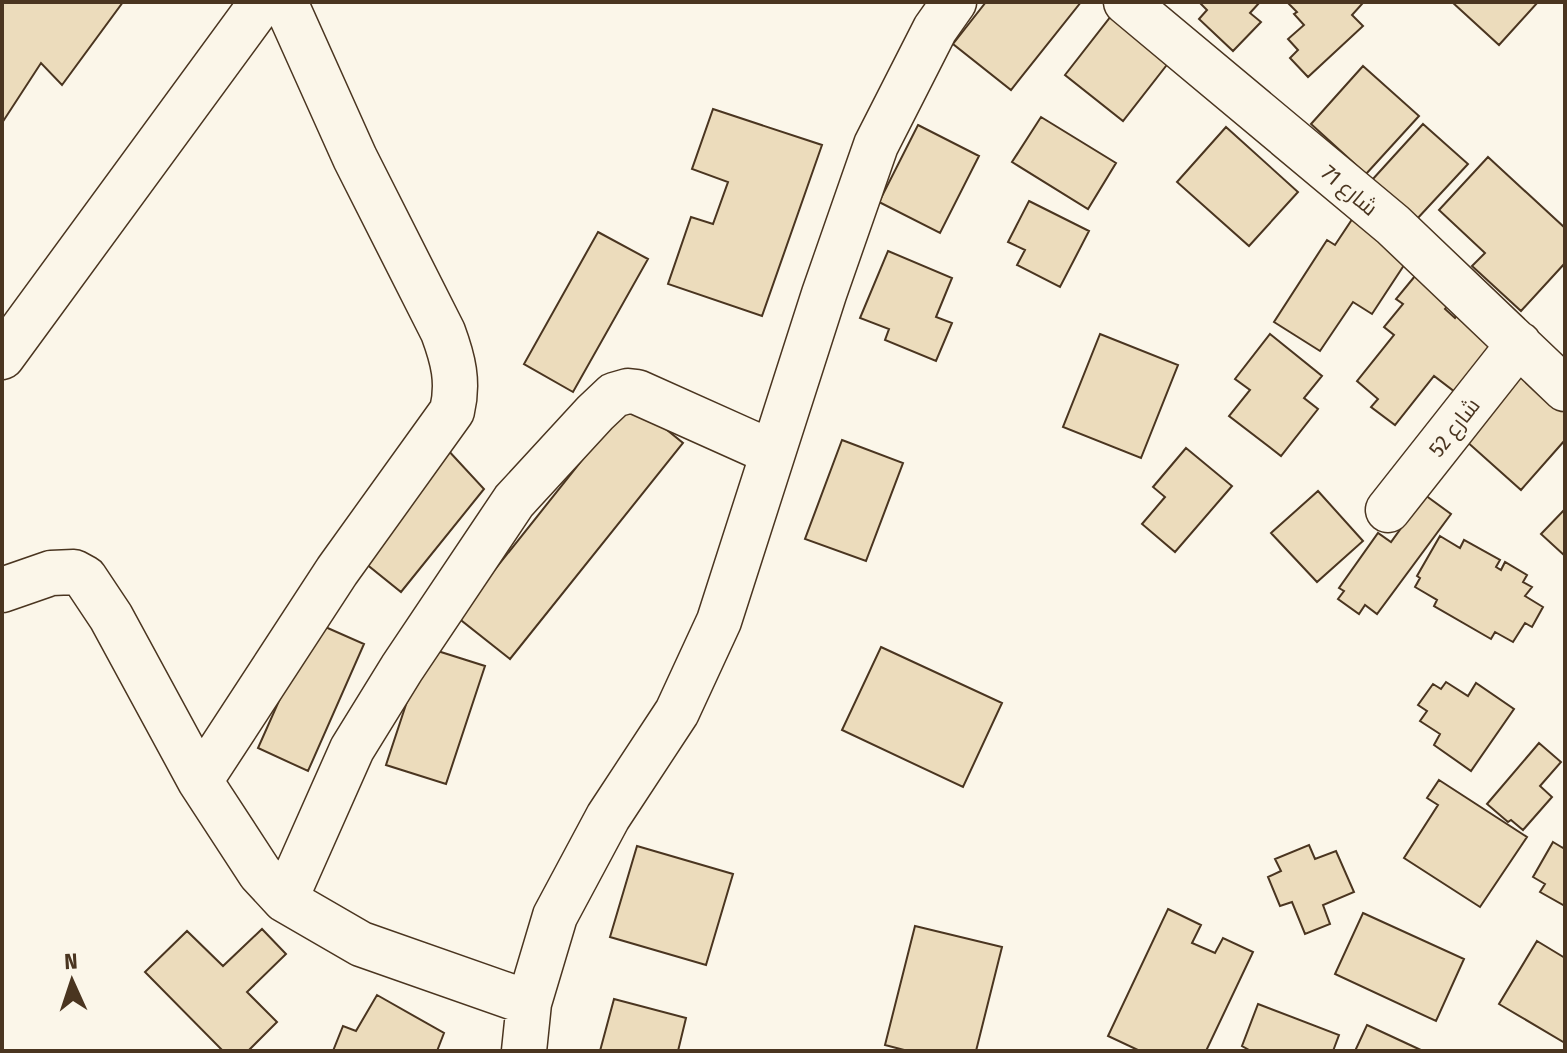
<svg xmlns="http://www.w3.org/2000/svg" width="1567" height="1053" font-family="'Fira Sans Condensed',Cairo,sans-serif">
	<style>
		.building { fill: #ecdcbc; stroke: #4a3520; stroke-width: 2 }
		.lines { fill: none; stroke-linecap: round; stroke-linejoin: round }
		.minor-casing { stroke: #4a3520; stroke-width: 47 }
		.minor { stroke: #fbf6e9; stroke-width: 44 }
		.labels { text-anchor: middle; stroke-width: 6; stroke-linejoin: round; paint-order: stroke }
		.street-label { font-size: 22px; fill: #4a3520; stroke: #fbf6e9 }
	</style>
	<rect width="100%" height="100%" fill="#fbf6e9"/>
	<!-- building -->
	<path class="building" d="M2,2H123L62,85L41,63L2,123Z
		M986,2H1081L1011,90L953,44Z
		M1199,2H1260L1250,13L1261,22L1233,51L1199,19L1207,10Z
		M1293,2H1359L1362,4L1352,15L1363,26L1308,77L1290,58L1298,50L1288,39L1304,25L1294,14L1297,12L1289,4Z
		M1452,2H1538L1499,45Z
		M1115,11L1173,57L1123,121L1065,75Z
		M1363,66L1419,116L1366,174L1311,124Z
		M713,109L822,145L762,316L668,284L691,217L713,224L728,182L692,169Z
		M1041,117L1116,163L1088,209L1012,162Z
		M1423,124L1468,164L1416,220L1372,180Z
		M918,125L979,156L940,233L879,202Z
		M1226,127L1298,192L1249,246L1177,182Z
		M1488,157L1565,228V263L1521,311L1472,266L1485,253L1439,210Z
		M1029,201L1089,231L1060,287L1017,265L1025,250L1008,242Z
		M1353,218L1410,256L1372,314L1353,302L1320,351L1274,322L1327,240L1335,245Z
		M598,232L648,259L573,392L524,364Z
		M888,251L952,278L936,317L952,323L936,361L885,340L889,329L860,318Z
		M1415,276L1449,304L1445,309L1455,318L1458,314L1499,346L1459,395L1434,376L1395,425L1371,407L1378,399L1357,381L1394,335L1384,327L1403,304L1396,299Z
		M1100,334L1178,365L1141,458L1063,427Z
		M1270,334L1322,376L1304,398L1318,409L1281,456L1229,416L1250,390L1235,379Z
		M1514,366L1565,411V440L1521,490L1456,432Z
		M630,400L683,443L510,659L457,617Z
		M842,440L903,463L866,561L805,539Z
		M446,448L484,489L401,592L365,563Z
		M1186,448L1232,486L1175,552L1142,524L1165,497L1153,487Z
		M1318,491L1363,541L1317,582L1271,533Z
		M1425,495L1451,514L1377,614L1365,605L1359,614L1338,599L1344,591L1339,588L1378,533L1391,542Z
		M1565,509V556L1541,534Z
		M1440,536L1460,548L1464,540L1500,560L1496,567L1501,570L1505,562L1527,575L1523,582L1532,587L1525,596L1543,607L1532,627L1525,623L1513,642L1495,632L1491,639L1434,606L1437,600L1415,587L1420,578L1417,576Z
		M314,622L364,644L308,771L258,748Z
		M425,647L485,666L446,784L386,765Z
		M881,647L1002,703L963,787L842,730Z
		M1446,682L1468,696L1476,683L1514,709L1471,771L1434,745L1440,734L1420,721L1427,711L1418,705L1433,684L1441,689Z
		M1539,743L1561,762L1540,786L1552,797L1523,830L1511,820L1508,822L1487,804Z
		M1439,780L1527,837L1480,907L1404,858L1438,805L1427,798Z
		M1553,842L1563,848L1565,845V906L1540,892L1545,884L1533,877Z
		M1309,845L1315,859L1336,851L1354,892L1323,905L1330,924L1305,934L1292,902L1280,906L1268,877L1281,871L1275,859Z
		M637,846L733,874L706,965L610,937Z
		M1168,909L1201,925L1192,943L1215,953L1223,938L1253,952L1206,1051H1140L1108,1036Z
		M1363,913L1464,959L1436,1021L1335,974Z
		M915,926L1002,947L976,1051H908L885,1045Z
		M262,929L286,954L247,992L277,1022L248,1051H223L145,972L187,931L223,966Z
		M1537,941L1565,958V1043L1499,1004Z
		M377,995L444,1033L437,1051H333L343,1026L356,1031Z
		M614,999L686,1018L678,1051H600Z
		M1258,1004L1339,1035L1333,1051H1251L1242,1046Z
		M1367,1025L1423,1051H1355Z"/>
	<g class="lines">
		<defs>
			<path id="minor" d="M1126,2L1393,225L1565,389
				M2,357L262,2
				M1388,510L1519,344
				M2,590L51,573L74,572L85,578L111,617L200,781L260,873L285,900L361,944L529,1003
				M200,781L337,571L452,411C459,382 453,359 443,332L355,158L285,2
				M285,900L352,749L402,668L514,501L595,413L614,395L628,391L637,392L773,453
				M524,1051L529,1003L555,916L608,817L677,712L719,621L824,294L876,145L935,29L954,2"/>
		</defs>
		<!-- minor casing -->
		<use href="#minor" class="minor-casing"/>
		<!-- minor -->
		<use href="#minor" class="minor"/>
	</g>
	<g class="labels">
		<!-- street labels -->
		<g class="street-label">
			<text transform="translate(1350 190) rotate(40)" y="8">شارع 71</text>
			<text transform="translate(1454 427) rotate(-52)" y="8">شارع 52</text>
		</g>
	</g>
	<!-- border -->
	<rect width="1567" height="1053" fill="none" stroke="#4a3520" stroke-width="8"/>
	<!-- north arrow -->
	<g transform="translate(72 981) rotate(357)" stroke="#fbf6e9" stroke-width="6" paint-order="stroke">
	<path d="M0-6L14 30L0 20L-14 30Z" fill="#4a3520"/>
	<text y="-12" font-size="22" font-weight="bold" text-anchor="middle" fill="#4a3520">N</text>
	</g>
</svg>
